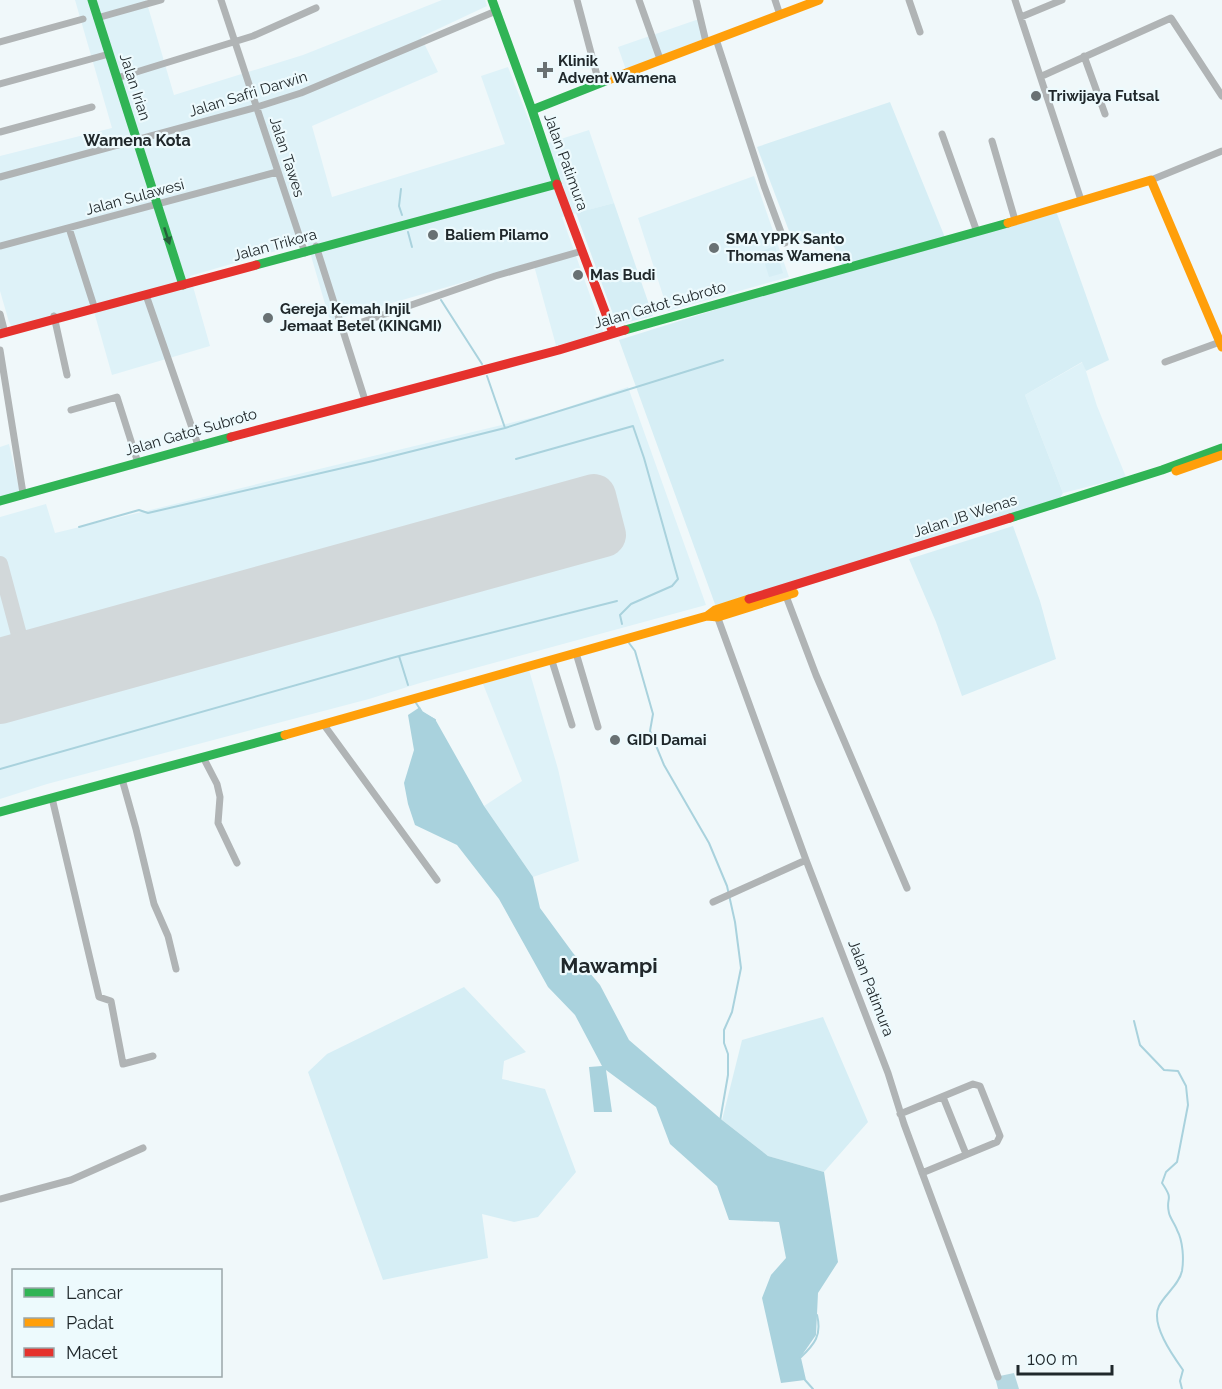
<svg xmlns="http://www.w3.org/2000/svg" width="1222" height="1389" font-family="Raleway,sans-serif">
	<style>
		.built { fill: #def2f8 }
		.green { fill: #d6eef5 }
		.forest { fill: #b6d8e1 }
		.water { fill: #a9d2dd }
		.lines { fill: none; stroke-linecap: round; stroke-linejoin: round }
		.stream { stroke: #a9d2dd; stroke-width: 2 }
		.taxiway { stroke: #d2d8da; stroke-width: 16 }
		.runway { stroke: #d2d8da; stroke-width: 44 }
		.street { stroke: #b0b4b5; stroke-width: 7 }
		.fast { stroke: #30b455; stroke-width: 9 }
		.slow { stroke: #ff9f0a; stroke-width: 9 }
		.jam { stroke: #e5322d; stroke-width: 9 }
		.oneway { fill: #26603c }
		.poi-dot { fill: #697173; stroke: #edfafd; stroke-width: 2 }
		.labels { text-anchor: middle; stroke-width: 4.5; stroke-linejoin: round; paint-order: stroke }
		.poi-label { font-size: 15px; font-weight: bold; fill: #20282b; stroke: #edfafd; text-anchor: start }
		.street-label { font-size: 15px; fill: #20282b; stroke: #edfafd }
		.neighbourhood-label { font-size: 16px; font-weight: bold; fill: #20282b; stroke: #edfafd }
		.district-label { font-size: 21px; font-weight: bold; fill: #20282b; stroke: #edfafd }
	</style>
	<rect width="100%" height="100%" fill="#f0f8fa"/>
	<!-- built -->
	<path class="built" d="M75,0H146L174,95L303,55L442,0H485L487,6L421,37L438,72L312,126L332,197L505,144L481,76L508,67L539,146L589,130L614,203L562,217L604,334L557,349L533,262L330,321L307,242L190,276L210,346L112,375L93,308L14,330L9,322L0,291V156L112,128Z
		M699,19L703,39L626,70L618,47Z
		M754,176L789,277L668,311L638,218Z
		M1083,362L1097,406L1126,477L1063,493L1025,395Z
		M628,387L706,605L420,683L369,699L47,784L0,799V517L46,504L55,533L547,414Z
		M9,444L20,492L0,498V447Z
		M529,670L558,769L579,861L533,877L484,806L522,781L483,684Z"/>
	<!-- green -->
	<path class="green" d="M890,102L946,240L1055,208L1109,360L1086,371L1082,362L1025,395L1063,493L1060,498L716,607L619,340L746,300L842,265L828,233L794,244L757,147Z
		M614,203L653,316L617,325L576,213Z
		M775,246L783,273L769,277L761,251Z
		M1013,526L1040,601L1056,659L962,696L936,622L909,559Z
		M464,987L526,1052L504,1061L502,1079L545,1089L576,1172L538,1217L514,1222L482,1214L488,1258L383,1280L308,1072L327,1054Z
		M823,1017L868,1122L824,1172L768,1156L722,1120L742,1040Z"/>
	<!-- forest -->
	<path class="forest" d="M1014,1373L1019,1389H998L995,1377Z"/>
	<!-- water -->
	<path class="water" d="M420,707L422,712L435,719L484,806L533,877L540,908L573,953L600,985L629,1040L722,1120L768,1156L824,1172L838,1262L818,1293L816,1335L800,1358L805,1380L781,1383L762,1298L771,1275L786,1258L779,1222L729,1220L717,1186L670,1144L656,1107L606,1070L612,1112H594L589,1067L602,1066L575,1015L548,987L499,899L457,845L415,825L408,804L404,783L414,750L408,715Z"/>
	<g class="lines">
		<!-- stream -->
		<path class="stream" d="M401,189L399,206L402,215
			M408,232L412,247
			M441,300L482,364
			M487,376L505,428
			M516,459L633,426L644,458L678,579L672,586L631,604L620,615L622,624
			M79,527L139,510L148,513L373,461L505,428L723,360
			M629,643L635,651L653,714L650,731L664,765L709,843L727,886L735,922L741,968L732,1012L724,1030V1043L728,1054V1075L720,1121
			M399,656L408,685
			M416,703L422,712L435,720
			M0,769L399,656L617,601
			M1134,1021L1140,1045L1164,1070L1178,1071L1186,1086L1188,1105L1177,1162L1166,1172L1162,1183C1175,1202 1165,1196 1169,1213C1170,1218 1175,1224 1177,1230C1183,1241 1184,1259 1182,1271C1179,1285 1165,1294 1159,1306C1150,1324 1173,1356 1183,1370L1180,1381L1182,1389
			M813,1389L805,1380L800,1358C815,1344 822,1335 817,1315"/>
		<!-- taxiway -->
		<path class="taxiway" d="M0,564L29,672"/>
		<!-- runway -->
		<path class="runway" d="M0,660L594,496L604,535L0,702"/>
		<!-- street -->
		<path class="street" d="M221,0L305,253
			M577,0L599,83
			M639,0L660,59
			M696,0L706,42
			M775,0L780,15
			M909,0L920,32
			M1015,0L1081,200
			M1021,17L1062,0
			M97,18L161,0
			M716,39L764,186L785,243
			M0,42L83,19
			M1084,56L1105,114
			M1042,76L1171,18L1222,96
			M117,78L253,36L316,8
			M0,84L109,54
			M0,132L92,107
			M942,134L977,232
			M992,141L1015,220
			M0,177L257,107L301,93L496,11
			M1151,180L1222,151
			M69,228L93,303
			M0,246L277,172
			M316,246L365,400
			M146,295L198,445
			M0,314L5,333
			M54,316L67,375
			M342,329L495,276L582,251
			M0,350L23,493
			M1165,362L1220,342
			M71,410L117,397L138,463
			M786,596L816,675L907,888
			M716,613L806,860L888,1073L904,1124L998,1377
			M576,653L598,727
			M552,661L572,725
			M324,725L437,880
			M203,757L217,784L220,797L218,823L237,863
			M122,779L136,829L154,904L168,936L176,969
			M52,798L99,997L111,1001L123,1064L153,1056
			M713,902L806,860
			M943,1097L966,1154
			M900,1114L973,1084L980,1086L1000,1136L997,1142L922,1173
			M0,1199L71,1180L143,1148"/>
		<!-- fast -->
		<path class="fast" d="M92,0L183,285
			M492,0L532,110
			M256,265L557,184L532,110L608,80
			M625,330L1008,223
			M0,501L231,437
			M1010,518L1162,470L1222,448
			M0,812L285,735"/>
		<!-- slow -->
		<path class="slow" d="M608,80L819,0
			M1008,223L1151,180L1222,347
			M1176,471L1222,455
			M707,616L718,617L794,593
			M285,735L707,616L715,610L749,599"/>
		<!-- jam -->
		<path class="jam" d="M557,184L613,333
			M0,334L256,265
			M231,437L559,350L625,330
			M749,599L1010,518"/>
	</g>
	<!-- one-way arrows -->
	<defs><path id="oneway-solid" d="M-6-.8H1V-3.2L6.5 0L1 3.2V.8H-6Z" transform="scale(1.5)"/></defs>
	<use class="oneway" href="#oneway-solid" transform="translate(167 236) rotate(72)"/>
	<!-- markers -->
	<g class="poi-dot">
		<path d="M542 61h6v6h6v6h-6v6h-6v-6h-6v-6h6z"/>
		<circle cx="1036" cy="96" r="6"/>
		<circle cx="433" cy="235" r="6"/>
		<circle cx="714" cy="248" r="6"/>
		<circle cx="578" cy="275" r="6"/>
		<circle cx="268" cy="318" r="6"/>
		<circle cx="615" cy="740" r="6"/>
	</g>
	<g class="labels">
		<!-- poi labels -->
		<g class="poi-label">
			<text x="558" y="66">Klinik<tspan x="558" dy="17">Advent Wamena</tspan></text>
			<text x="1048" y="101">Triwijaya Futsal</text>
			<text x="445" y="240">Baliem Pilamo</text>
			<text x="726" y="244">SMA YPPK Santo<tspan x="726" dy="17">Thomas Wamena</tspan></text>
			<text x="590" y="280">Mas Budi</text>
			<text x="280" y="314">Gereja Kemah Injil<tspan x="280" dy="17">Jemaat Betel (KINGMI)</tspan></text>
			<text x="627" y="745">GIDI Damai</text>
		</g>
		<!-- street labels -->
		<g class="street-label">
			<text transform="translate(135 87) rotate(72)" y="5">Jalan Irian</text>
			<text transform="translate(248 94) rotate(-17)" y="5">Jalan Safri Darwin</text>
			<text transform="translate(287 157) rotate(72)" y="5">Jalan Tawes</text>
			<text transform="translate(566 162) rotate(70)" y="5">Jalan Patimura</text>
			<text transform="translate(135 197) rotate(-15)" y="5">Jalan Sulawesi</text>
			<text transform="translate(275 245) rotate(-15)" y="5">Jalan Trikora</text>
			<text transform="translate(660 305) rotate(-16)" y="5">Jalan Gatot Subroto</text>
			<text transform="translate(191 432) rotate(-16)" y="5">Jalan Gatot Subroto</text>
			<text transform="translate(965 516) rotate(-18)" y="5">Jalan JB Wenas</text>
			<text transform="translate(871 988) rotate(69)" y="5">Jalan Patimura</text>
		</g>
		<!-- neighbourhood labels -->
		<g class="neighbourhood-label">
			<text x="137" y="146">Wamena Kota</text>
		</g>
		<!-- district labels -->
		<g class="district-label">
			<text x="609" y="973">Mawampi</text>
		</g>
	</g>
	<!-- legend -->
	<rect x="12" y="1269" width="210" height="108" fill="#edfafd" stroke="#9ba6a9" stroke-width="1.5"/>
	<rect x="24" y="1288" width="30" height="9" fill="#30b455" stroke="#9ba6a9" stroke-width="1.5"/>
	<text x="66" y="1299" font-size="18" fill="#20282b">Lancar</text>
	<rect x="24" y="1318" width="30" height="9" fill="#ff9f0a" stroke="#9ba6a9" stroke-width="1.5"/>
	<text x="66" y="1329" font-size="18" fill="#20282b">Padat</text>
	<rect x="24" y="1348" width="30" height="9" fill="#e5322d" stroke="#9ba6a9" stroke-width="1.5"/>
	<text x="66" y="1359" font-size="18" fill="#20282b">Macet</text>
	<!-- scale -->
	<path d="M1018 1365v9h94v-9" fill="none" stroke="#20282b" stroke-width="3"/>
	<text x="1027" y="1365" font-size="18" fill="#20282b" stroke="#edfafd" stroke-width="4.5" paint-order="stroke">100 m</text>
</svg>
